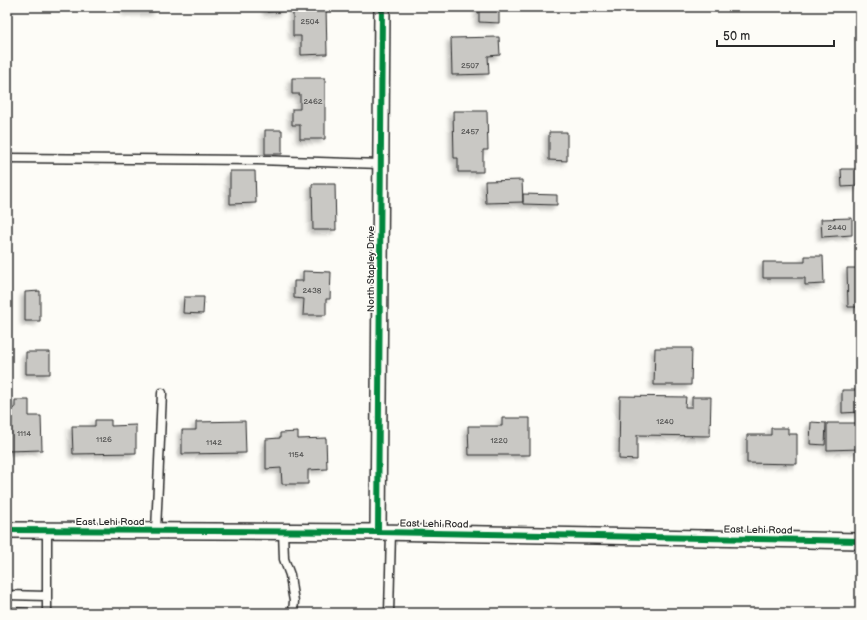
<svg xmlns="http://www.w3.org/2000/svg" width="867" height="620" font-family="'Balsamiq Sans',sans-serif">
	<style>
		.building { fill: #c9c8c4; stroke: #2b2b2b; filter: url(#shadow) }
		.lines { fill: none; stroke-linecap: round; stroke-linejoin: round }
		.lane-casing { stroke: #2b2b2b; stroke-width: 11 }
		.street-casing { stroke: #2b2b2b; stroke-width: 18 }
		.lane { stroke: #fdfcf7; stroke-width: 8 }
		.street { stroke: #fdfcf7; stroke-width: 15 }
		.cycleway-casing { stroke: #fdfcf7; stroke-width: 8 }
		.cycleway { stroke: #00873e; stroke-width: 6 }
		.labels { text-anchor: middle; stroke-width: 3; stroke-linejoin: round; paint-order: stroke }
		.number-label { font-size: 8px; fill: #525251 }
		.street-label { font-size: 10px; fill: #2b2b2b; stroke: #fdfcf7 }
	</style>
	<defs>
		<filter id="shadow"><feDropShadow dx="-3.5" dy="3.5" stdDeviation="2" flood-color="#0004"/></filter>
	</defs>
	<rect width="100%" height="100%" fill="#fdfcf7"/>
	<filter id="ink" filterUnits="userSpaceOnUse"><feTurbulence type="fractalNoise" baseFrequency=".025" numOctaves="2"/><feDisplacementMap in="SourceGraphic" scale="8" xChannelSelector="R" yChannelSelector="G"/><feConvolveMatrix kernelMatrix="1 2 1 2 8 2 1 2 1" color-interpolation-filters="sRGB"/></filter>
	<g filter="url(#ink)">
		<!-- building -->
		<path class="building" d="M125,7H156V11H125Z
			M267,7H284V11L267,12Z
			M293,7H326L327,54L301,55V36H293Z
			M479,7H499V23L479,22Z
			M499,37L500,55L488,56L489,74L452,75L451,38Z
			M292,78H325V139H300V125H292V109H300V94H292Z
			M453,111H487L488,150H483V172H458V158H454Z
			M265,130H282V154H265Z
			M549,132H567V161L549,160Z
			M841,169H858L859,186L842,187Z
			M230,171H255L256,203L230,204Z
			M522,180L523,202L486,203L485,181Z
			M312,184H335L336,230H313Z
			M523,194L557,195V205L523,204Z
			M852,218V235L822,237L821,219Z
			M805,256H823L824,284L805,285V278H763V262H805Z
			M847,268H860V307H848Z
			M303,271L331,272L330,299H326V315H303L304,299L294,298V281H303Z
			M40,291V321H25V292Z
			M184,297H204L203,314L183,313Z
			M655,348H692L691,385H654Z
			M26,352H50V374H26Z
			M842,390H860V412L842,413Z
			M620,396L686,397L685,407H692V397H711L710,436L637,435V460L619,459Z
			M15,400H29V416H41L42,450L7,451V409L15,408Z
			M502,418H530V455H469L468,426H502Z
			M95,420H111V426L136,425V453L73,454L72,426H95Z
			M245,421L246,453L182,454V430H196V422Z
			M811,422L826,423L825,445L810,444Z
			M827,423H860V449L827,450Z
			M771,428H788V434H797V464L747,463V435H771Z
			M298,432V439L326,438L327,469L308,470V484H282L281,468L266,469V439L280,438V433Z
			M7,607L29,608V613H7Z
			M325,612H347V613H325Z"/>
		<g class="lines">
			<defs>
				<path id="lane" d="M7,158L257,160L381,164
					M47,530V613
					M156,531L162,393
					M283,531L284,559L290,575L292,590L294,601L293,613
					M7,595L47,596
					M389,613L391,532"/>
				<path id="street" d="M7,530L378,532L860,541
					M378,532L382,7"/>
			</defs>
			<!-- lane casing -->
			<use href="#lane" class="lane-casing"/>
			<!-- street casing -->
			<use href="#street" class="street-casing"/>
			<!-- lane -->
			<use href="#lane" class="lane"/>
			<!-- street -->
			<use href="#street" class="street"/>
			<defs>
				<path id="cycleway" d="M7,530L378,532L860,541
					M378,532L382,7"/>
			</defs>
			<!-- cycleway casing -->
			<use href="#cycleway" class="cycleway-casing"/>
			<!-- cycleway -->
			<use href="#cycleway" class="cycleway"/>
		</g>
	</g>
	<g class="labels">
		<!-- number labels -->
		<g class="number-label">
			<text x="310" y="24">2504</text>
			<text x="470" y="68">2507</text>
			<text x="313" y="104">2462</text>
			<text x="470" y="134">2457</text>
			<text x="837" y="230">2440</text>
			<text x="312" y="293">2438</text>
			<text x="665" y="424">1240</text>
			<text x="24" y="436">1114</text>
			<text x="104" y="442">1126</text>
			<text x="499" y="443">1220</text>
			<text x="214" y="445">1142</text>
			<text x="296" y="457">1154</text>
		</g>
		<!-- street labels -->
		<g class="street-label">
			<text transform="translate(370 269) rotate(-90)" y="4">North Stapley Drive</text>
			<text x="110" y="525">East Lehi Road</text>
			<text transform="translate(434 523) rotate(1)" y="4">East Lehi Road</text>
			<text transform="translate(758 529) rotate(1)" y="4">East Lehi Road</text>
		</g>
	</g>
	<!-- margin -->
	<rect width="867" height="620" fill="none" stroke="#fdfcf7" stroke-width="24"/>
	<rect x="12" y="12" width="843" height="596" fill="none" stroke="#2b2b2b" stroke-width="1.5" filter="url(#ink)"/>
	<!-- scale -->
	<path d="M717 40v6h117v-6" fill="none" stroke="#2b2b2b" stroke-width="2"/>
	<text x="723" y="40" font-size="12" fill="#2b2b2b" stroke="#fdfcf7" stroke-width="3" paint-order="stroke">50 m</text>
</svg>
